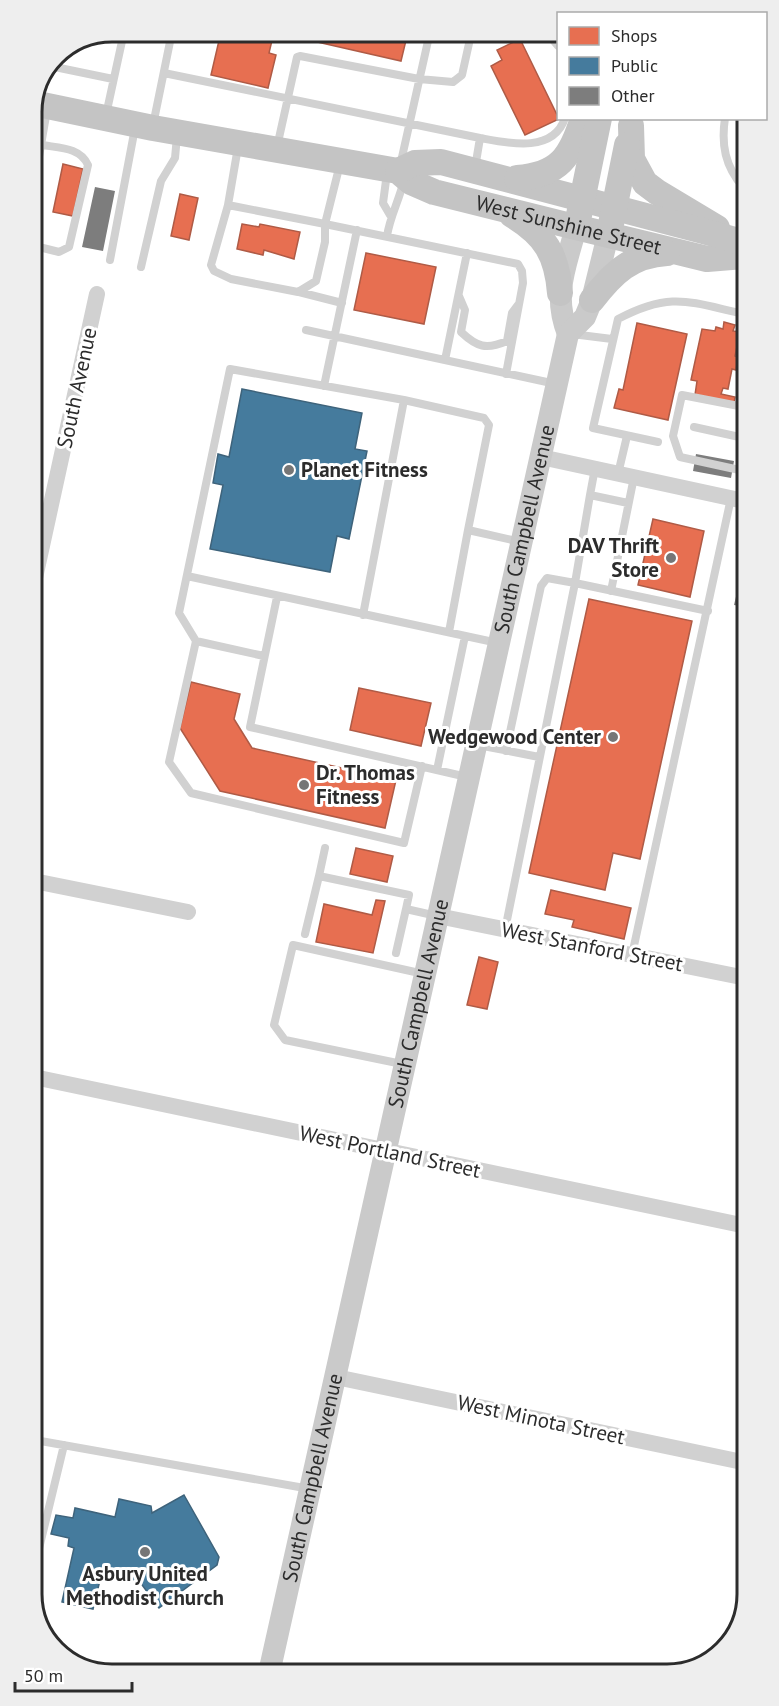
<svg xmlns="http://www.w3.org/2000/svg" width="779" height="1706" font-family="'PT Sans',sans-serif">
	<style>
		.shops { fill: #e76f51; stroke: #af5b46; stroke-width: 1.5 }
		.public { fill: #457b9d; stroke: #3e637b; stroke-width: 1.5 }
		.building { fill: #7d7d7d }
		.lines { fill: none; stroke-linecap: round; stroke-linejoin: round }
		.service { stroke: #d1d1d1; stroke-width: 8 }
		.minor { stroke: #d1d1d1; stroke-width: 16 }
		.secondary { stroke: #cacaca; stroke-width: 22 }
		.primary { stroke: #c4c4c4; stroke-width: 26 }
		.poi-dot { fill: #767676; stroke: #fff; stroke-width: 2 }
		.labels { text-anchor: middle; stroke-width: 6; stroke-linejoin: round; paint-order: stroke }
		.street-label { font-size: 21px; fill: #2c2c2c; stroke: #fff }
		.poi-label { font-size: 21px; font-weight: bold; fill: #2c2c2c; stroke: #fff; text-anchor: start }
		.rim { fill: none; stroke: #2c2c2c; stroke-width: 3 }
	</style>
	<rect width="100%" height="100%" fill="#fff"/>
	<!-- shops -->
	<path class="shops" d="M221,32L235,35L236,32H274L269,53L276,55L268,88L211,75Z
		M296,32H408L401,61L295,37Z
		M520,39L559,119L525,135L491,66L502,60L497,50Z
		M63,164L83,169L73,216L53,212Z
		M180,194L198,198L189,240L171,236Z
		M242,224L259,227L260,224L300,232L294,259L264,250L263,255L237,249Z
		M366,253L436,267L424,324L354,310Z
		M724,322L735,325L733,331L740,332L735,356L738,357L736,370L732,369L728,389L723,388L721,394L735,397L734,403L695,395L697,381L691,380L702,329L715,331L716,327L723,329Z
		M637,323L687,334L668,420L614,408L619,389L623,390Z
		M653,519L704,531L690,597L638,585Z
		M589,599L692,621L640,859L613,853L605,890L529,873Z
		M191,682L240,694L234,719L252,748L396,780L385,828L220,791L180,728Z
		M359,688L431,703L421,746L350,730Z
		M356,848L393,856L387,882L350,874Z
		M551,890L631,908L624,939L572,927L574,920L545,914Z
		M376,900L385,901L373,953L316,942L324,904L372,915Z
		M479,957L498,962L487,1009L467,1005Z"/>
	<!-- public -->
	<path class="public" d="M242,389L362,413L355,449L367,451L349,539L337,536L330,572L210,549L223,485L213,483L218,454L229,457Z
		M184,1495L219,1557L217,1565L159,1608L137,1578L130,1583L101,1576L93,1609L62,1602L74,1548L68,1546L69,1538L51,1534L56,1515L73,1518L75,1508L115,1517L119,1499L151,1506L152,1513Z"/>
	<!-- building -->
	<path class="building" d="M95,187L115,191L103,251L82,247Z
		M696,454L734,461L731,478L693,471Z
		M744,563H745V607L734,605Z"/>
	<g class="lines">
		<!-- service -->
		<path class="service" d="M546,32L558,46
			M50,66L113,79
			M164,73L480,138L475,168
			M106,115L124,32
			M725,118C721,145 725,166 743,187
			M153,125L172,32
			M480,138C507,143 553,154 565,118
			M277,147L297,57L300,56L419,79L453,82L462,75L470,39L512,32
			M340,164L325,224L518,264L522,271L523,283L506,374
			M400,166L430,32
			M387,173L383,203L390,215
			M32,197L47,110
			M228,205L325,224V242L316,281L298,292L231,279L214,271L211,265Z
			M228,205L238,147
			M387,236C390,216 399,201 404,180
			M32,241L39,247L59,252L69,247L88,165C80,147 59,148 42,145
			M110,260L135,128
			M141,267L161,181L175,158L177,136
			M299,292L342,303
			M459,296L465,310L461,332C477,347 486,350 507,341L512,313L518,305
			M306,330L556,384
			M572,334L612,339
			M445,360L467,253
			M324,386L357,230
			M404,400L230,369L179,613L196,641L169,762L191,793L404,843L422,766
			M744,407L682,395L673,436L680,457L744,471
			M694,427L744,438
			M658,442L593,428L618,319C671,291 689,302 744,314
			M618,474L627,436
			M590,495L595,468
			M628,503L590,495L575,583L708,611
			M187,576L498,643
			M611,591L634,477
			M277,597L250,727L467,777
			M363,615L404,400L484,418L489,425L468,530L521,542
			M449,632L468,530
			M196,641L264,656
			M478,745L539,757
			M437,770L465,636
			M319,876L325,848
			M505,930L575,583L547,578L541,586L506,751
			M305,934L319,876L409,895L406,909
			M396,953L406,909L437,916
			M632,955L731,498
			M402,1064L285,1040L274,1025L293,945L424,974
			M35,1440L310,1489
			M36,1561L64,1445"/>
		<!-- minor -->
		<path class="minor" d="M541,457L744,501
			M33,587L97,294
			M34,881L188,912
			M438,916L746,978
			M34,1077L746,1226
			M336,1377L747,1463"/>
		<!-- secondary -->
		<g class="secondary">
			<path d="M568,334C552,293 566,267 576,227"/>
			<path id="s1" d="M269,1673L568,334L585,317L592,300L608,235"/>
		</g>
		<!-- primary -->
		<g class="primary">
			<path id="s2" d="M33,103L153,128L398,171L411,182L434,192L559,223L707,259L744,256"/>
			<path d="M631,126L632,159L645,183L657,192L717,228"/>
			<path d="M398,171L415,163L441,162L703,231L735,240L744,246"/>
			<path d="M517,178C559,175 571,157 583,118"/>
			<path d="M512,215C545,235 557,254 560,293"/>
			<path d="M579,215L599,118"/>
			<path d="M611,224L627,145"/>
			<path d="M592,300C613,273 631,255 667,253"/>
		</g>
	</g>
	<!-- markers -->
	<g class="poi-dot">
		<circle cx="289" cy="470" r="6"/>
		<circle cx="671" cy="558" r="6"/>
		<circle cx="613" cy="737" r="6"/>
		<circle cx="304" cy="785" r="6"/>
		<circle cx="145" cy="1552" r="6"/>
	</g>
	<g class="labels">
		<!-- street labels -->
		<g class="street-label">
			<text dy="7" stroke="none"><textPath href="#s2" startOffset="552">West Sunshine Street</textPath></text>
			<text transform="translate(77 388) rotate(-78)" y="7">South Avenue</text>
			<text dy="7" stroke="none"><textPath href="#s1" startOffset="1172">South Campbell Avenue</textPath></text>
			<text transform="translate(592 947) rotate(11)" y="7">West Stanford Street</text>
			<text dy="7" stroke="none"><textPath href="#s1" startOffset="686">South Campbell Avenue</textPath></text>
			<text transform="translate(390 1152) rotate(12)" y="7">West Portland Street</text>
			<text transform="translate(541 1420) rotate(12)" y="7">West Minota Street</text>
			<text dy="7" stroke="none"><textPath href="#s1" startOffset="200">South Campbell Avenue</textPath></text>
		</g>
		<!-- poi labels -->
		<g class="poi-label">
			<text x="301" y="477">Planet Fitness</text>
			<text x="659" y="553" text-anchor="end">DAV Thrift<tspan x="659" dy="24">Store</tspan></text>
			<text x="601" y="744" text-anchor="end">Wedgewood Center</text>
			<text x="316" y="780">Dr. Thomas<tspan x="316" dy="24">Fitness</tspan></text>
			<text x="145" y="1581" text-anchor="middle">Asbury United<tspan x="145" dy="24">Methodist Church</tspan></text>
		</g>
	</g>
	<!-- crop -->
	<path d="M0 0H779V1706H0ZM112 42H667A70 70 0 0 1 737 112V1594A70 70 0 0 1 667 1664H112A70 70 0 0 1 42 1594V112A70 70 0 0 1 112 42Z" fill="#eee" fill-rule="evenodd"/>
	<path class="rim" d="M112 42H667A70 70 0 0 1 737 112V1594A70 70 0 0 1 667 1664H112A70 70 0 0 1 42 1594V112A70 70 0 0 1 112 42Z"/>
	<!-- legend -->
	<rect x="557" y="12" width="210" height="108" fill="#ffffff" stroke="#ababab" stroke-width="1.5"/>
	<rect x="569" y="27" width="30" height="18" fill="#e76f51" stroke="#ababab" stroke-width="1.5"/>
	<text x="611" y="42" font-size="18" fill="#2c2c2c">Shops</text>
	<rect x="569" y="57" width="30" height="18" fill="#457b9d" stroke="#ababab" stroke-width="1.5"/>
	<text x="611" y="72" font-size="18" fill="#2c2c2c">Public</text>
	<rect x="569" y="87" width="30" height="18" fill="#7d7d7d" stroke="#ababab" stroke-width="1.5"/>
	<text x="611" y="102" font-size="18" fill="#2c2c2c">Other</text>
	<!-- scale -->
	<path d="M15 1682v9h117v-9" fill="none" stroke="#2c2c2c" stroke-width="3"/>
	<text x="24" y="1682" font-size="18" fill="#2c2c2c" stroke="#ffffff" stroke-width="4.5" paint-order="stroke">50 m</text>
</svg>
